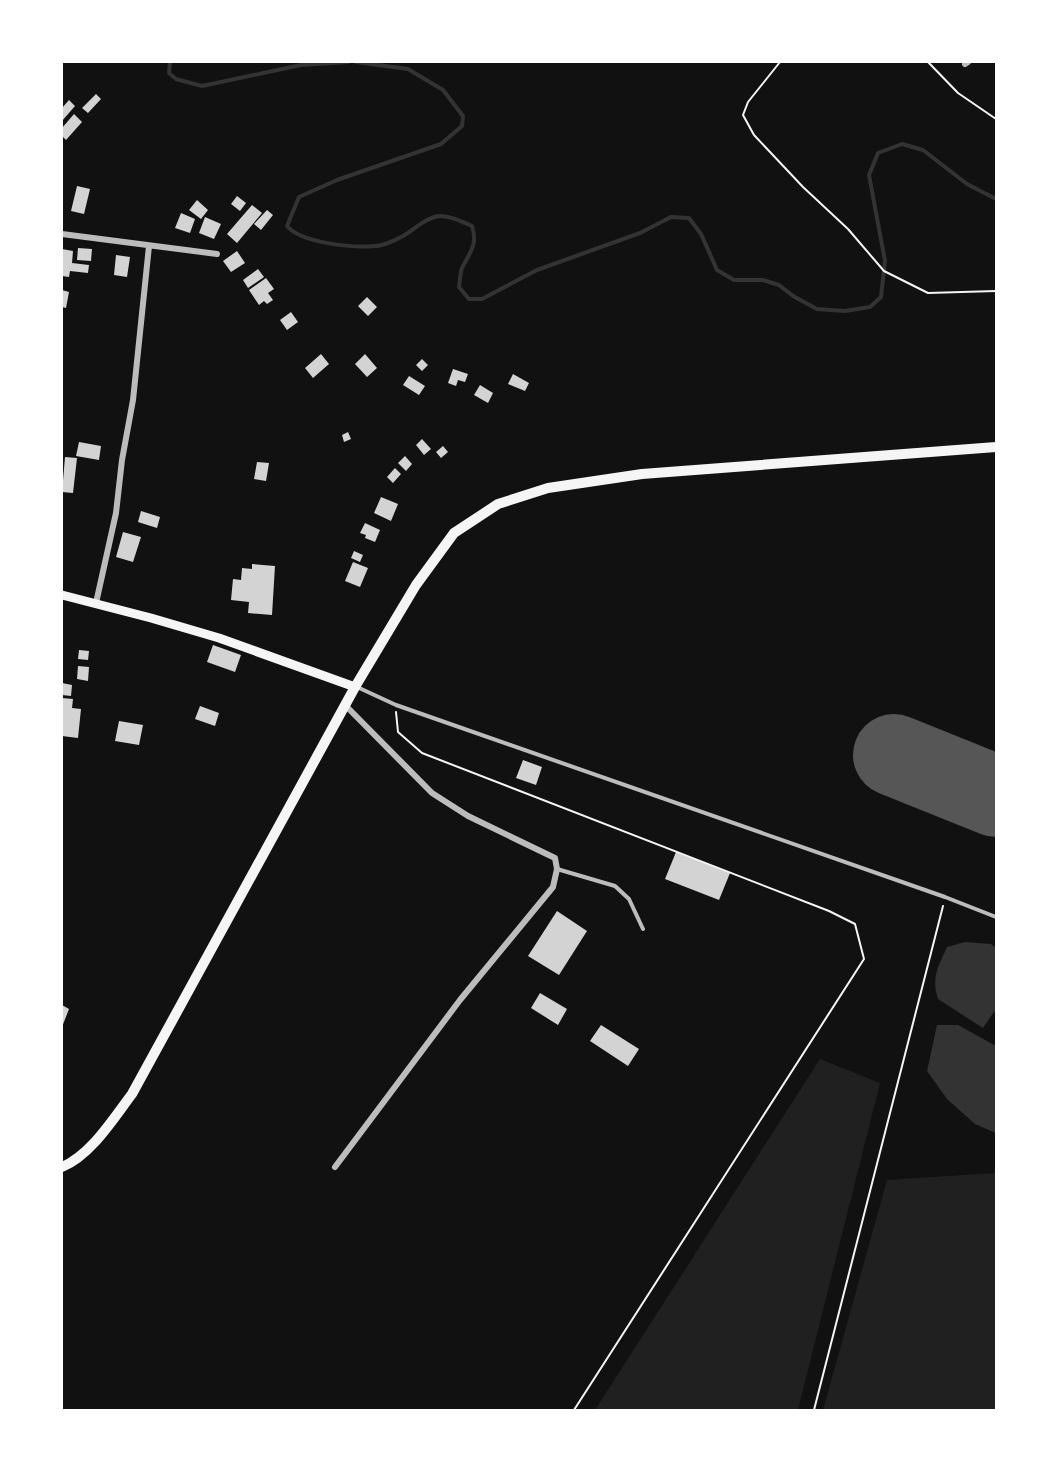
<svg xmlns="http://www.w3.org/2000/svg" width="1058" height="1472" font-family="'PT Sans',sans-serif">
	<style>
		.green { fill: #202020 }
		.water { fill: #333 }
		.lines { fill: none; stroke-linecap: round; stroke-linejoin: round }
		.stream { stroke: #333; stroke-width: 4 }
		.runway { stroke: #565656; stroke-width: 82 }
		.building { fill: #d3d3d3 }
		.path { stroke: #f5f5f5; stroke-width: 2 }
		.service { stroke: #bcbcbc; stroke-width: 4 }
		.minor { stroke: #bcbcbc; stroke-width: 6 }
		.secondary { stroke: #f5f5f5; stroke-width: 9 }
		.primary { stroke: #f5f5f5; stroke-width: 10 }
	</style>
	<rect width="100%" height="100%" fill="#111"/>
	<!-- green -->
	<path class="green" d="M820,1059L880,1083L798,1410H595Z
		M996,1173V1410H823L887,1180Z"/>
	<!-- water -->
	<path class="water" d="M965,942L991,944L996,948V1009L983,1028L938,999C931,978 938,967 947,947Z
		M937,1025H958L996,1046V1133L975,1124L947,1099L927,1071Z"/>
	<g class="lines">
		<!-- stream -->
		<path class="stream" d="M170,62L169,73L176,79L202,86L301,65L348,62
			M356,62L408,69L443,90L463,116L462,126L441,144L337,180L299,197L287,226C301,243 352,248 375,246C382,246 394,241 401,237C413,231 427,216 441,216C452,216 462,222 472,226C478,245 470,252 462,268C460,274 460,281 459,287L469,299H482L537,270L640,233L671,217L689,218L701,234L717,270L734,280H763L779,285L793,296L817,309L845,311L870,307L881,297L885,261L869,175L878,153L902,144L923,150L967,184L996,199"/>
		<!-- runway -->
		<path class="runway" d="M894,755L996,796"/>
	</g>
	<!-- building -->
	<path class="building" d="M96,94L101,99L88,113L82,108Z
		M69,100L75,106L62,121V108Z
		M74,114L82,122L66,140L62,136V128Z
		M77,186L90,189L84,214L71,211Z
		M237,196L246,203L240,211L231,204Z
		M197,200L208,210L201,219L189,210Z
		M252,205L262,213L237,243L227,234Z
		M267,210L273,215L261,230L254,224Z
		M181,213L195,219L190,233L175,228Z
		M205,217L221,224L214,239L199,233Z
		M78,248L92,249L91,261L77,260Z
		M62,249L73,251L72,263L89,265L88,273L70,271L69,277L62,276Z
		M237,251L245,263L231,272L223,261Z
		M116,255L130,257L127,277L114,275Z
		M258,269L264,277L248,288L243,280Z
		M266,278L274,289L268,293L273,300L267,304L264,301L259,305L249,290Z
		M62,290L69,292L66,308L62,307Z
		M367,297L377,307L368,316L358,306Z
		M291,312L298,322L287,330L280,320Z
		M321,354L329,364L313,378L305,368Z
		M365,354L377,368L367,377L355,364Z
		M422,359L428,365L422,371L416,365Z
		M453,369L468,374L465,382L458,380L456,386L448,383Z
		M513,374L529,383L525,391L508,384Z
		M409,376L425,386L419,395L403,385Z
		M480,385L493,393L488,403L474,395Z
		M348,432L351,439L344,442L342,435Z
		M422,439L431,449L424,455L416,445Z
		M79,442L101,446L99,460L76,456Z
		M443,446L448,452L441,458L436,452Z
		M405,456L412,464L406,471L398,463Z
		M65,457L77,458L73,493L62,492Z
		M257,462L269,463L266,481L254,479Z
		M395,468L401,474L393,483L387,477Z
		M381,497L398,504L391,521L374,513Z
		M141,511L160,517L157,528L138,522Z
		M365,523L380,530L375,542L365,538L366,535L360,533Z
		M123,532L141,537L133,562L116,557Z
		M354,551L363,555L360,562L351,558Z
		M353,562L368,568L360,587L345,581Z
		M252,564L275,566L272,615L248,613L249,602L231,600L233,579L241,580L242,568L252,569Z
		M213,645L241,655L235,672L207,662Z
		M79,650L89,651L88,660L78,659Z
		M78,666L89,667L88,681L77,679Z
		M62,683L72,685L71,696L62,695Z
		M62,698L73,699L72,708L81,709L78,738L62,736Z
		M200,706L219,713L215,726L195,719Z
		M119,721L143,725L139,745L115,741Z
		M523,760L542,767L536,785L516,778Z
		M676,852L730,873L719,900L665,879Z
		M557,911L587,931L559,975L528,956Z
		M540,993L567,1009L558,1025L531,1008Z
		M62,1005L69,1009L62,1027Z
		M601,1025L639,1049L628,1066L590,1041Z"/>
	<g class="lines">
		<!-- path -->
		<path class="path" d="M780,62L748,102L743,115L754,135L803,187L848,229L884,271L928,293L996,291
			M928,62L958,93L996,119
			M396,712L398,732L422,753L829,911L855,924L864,959L574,1410
			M814,1410L943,906"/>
		<!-- service -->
		<path class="service" d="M357,687L396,705L945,897L996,917
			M557,869L615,886L629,899L643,929"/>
		<!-- minor -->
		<path class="minor" d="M965,64L968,62
			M62,234L217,254
			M96,603L116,513L122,460L133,400L149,246
			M335,1167L460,1000L553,887L557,869L555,858L468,816L432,793L345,705"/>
		<!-- secondary -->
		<path class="secondary" d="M62,595L151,618L219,638L355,687"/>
		<!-- primary -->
		<path class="primary" d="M62,1167C91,1155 113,1119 132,1094L355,687L416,585L454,533L498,504L548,488L642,474L996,447"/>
	</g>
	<!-- border -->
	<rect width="1058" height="1472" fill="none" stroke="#ffffff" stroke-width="126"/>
</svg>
